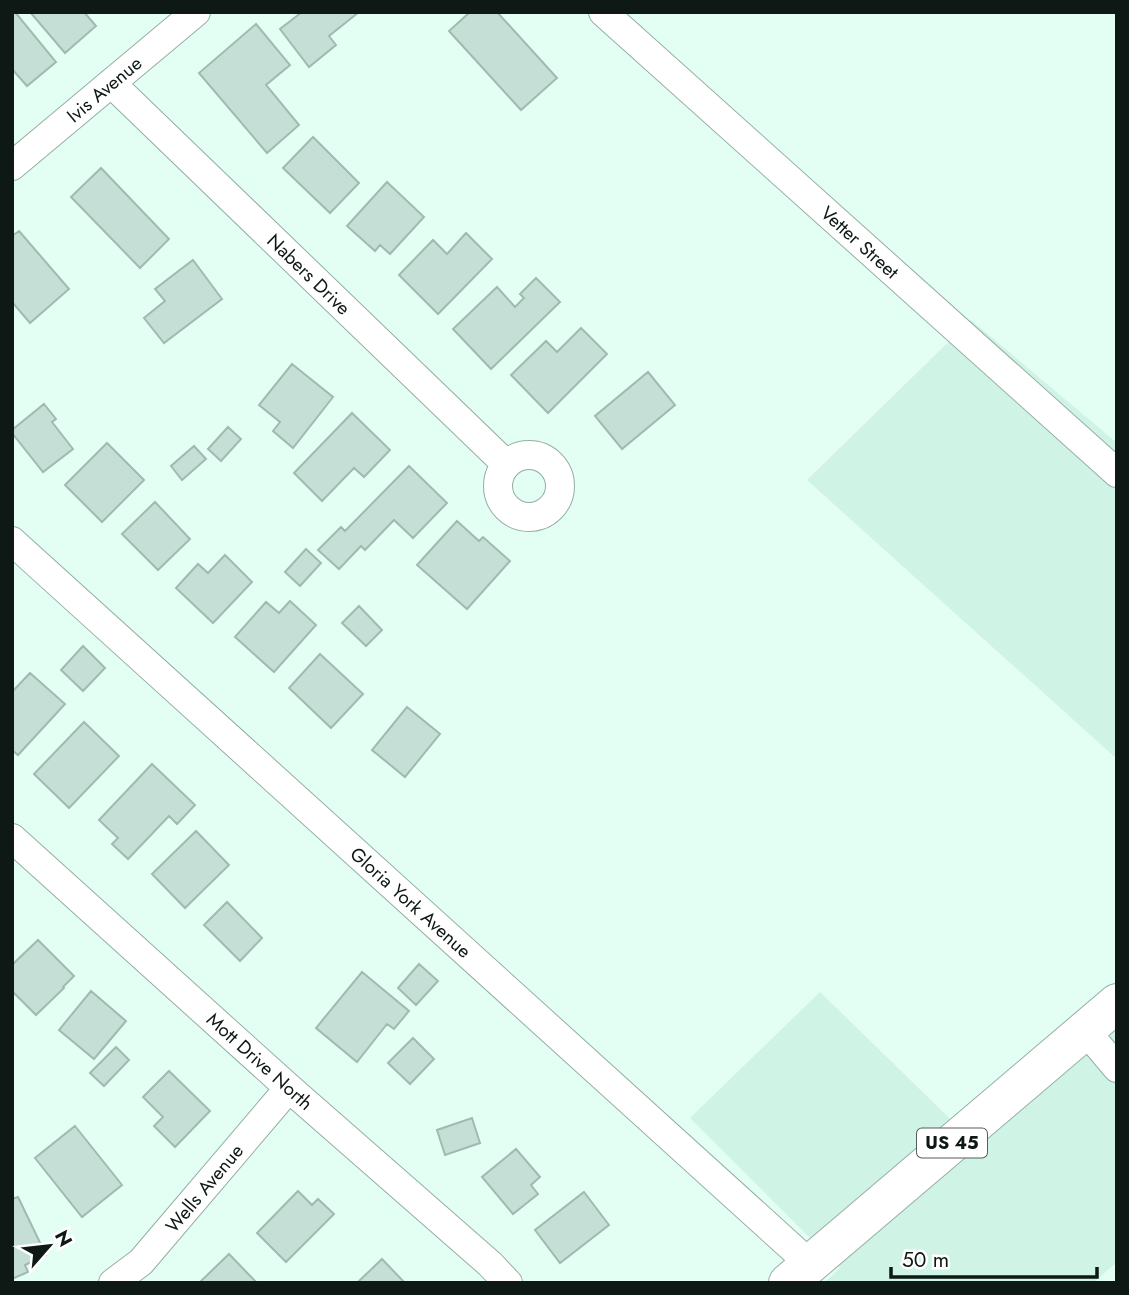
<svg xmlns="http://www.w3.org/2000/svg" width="1129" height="1295" font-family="Jost,sans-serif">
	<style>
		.built { fill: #cff3e5 }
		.building { fill: #c5dfd6; stroke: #a1bab1; stroke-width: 2 }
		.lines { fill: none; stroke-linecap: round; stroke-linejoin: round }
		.minor-casing { stroke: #95aea5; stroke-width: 30 }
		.primary-casing { stroke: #95aea5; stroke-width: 40 }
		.minor { stroke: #fff; stroke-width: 28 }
		.primary { stroke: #fff; stroke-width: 38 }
		.labels { text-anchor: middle; stroke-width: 7; stroke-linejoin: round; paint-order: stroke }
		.shield { fill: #fff; stroke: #565d5b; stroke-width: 2 }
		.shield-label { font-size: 18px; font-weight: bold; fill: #0e1815 }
		.street-label { font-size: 19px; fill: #0e1815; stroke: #fff }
	</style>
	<rect width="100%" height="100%" fill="#e3fef3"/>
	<!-- built -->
	<path class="built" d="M971,320L1117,443V759L807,480Z
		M820,992L977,1145L1117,1027V1262L1093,1283H824L840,1268L690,1118Z"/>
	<!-- building -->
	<path class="building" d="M12,12H15L56,62L27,86L12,69Z
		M30,12H84L96,26L65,53Z
		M302,12H359L329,36L336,45L309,67L280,29Z
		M470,12H497L557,78L521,110L449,31Z
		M256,24L290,65L266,85L299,125L267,153L199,73Z
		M313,137L359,183L330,213L283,168Z
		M101,168L169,239L140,268L71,197Z
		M387,182L424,217L390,254L380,245L375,251L347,226Z
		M19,231L69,289L30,323L12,302V236Z
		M466,233L492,259L438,314L399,275L433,240L447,254Z
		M193,260L222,299L164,343L144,318L165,301L155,289Z
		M536,278L560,302L491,369L453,329L497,287L515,307L524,298L520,294Z
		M581,328L607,354L548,413L511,375L546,341L557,352Z
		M292,364L333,397L293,448L273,431L280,422L259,405Z
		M648,372L675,405L622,449L595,416Z
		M44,404L56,419L52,422L73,449L43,472L12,433V430Z
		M352,413L390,450L364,477L354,468L322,501L294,473Z
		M228,427L241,439L221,461L208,449Z
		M107,443L144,480L102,522L65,485Z
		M194,446L206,459L182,480L171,466Z
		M409,466L447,503L413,538L394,520L365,550L361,546L339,569L318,550L341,527L345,531Z
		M155,502L190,539L158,570L122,534Z
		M457,521L479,541L483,537L510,561L467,609L417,565Z
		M306,549L321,563L300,586L285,572Z
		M225,555L252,582L213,623L176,588L198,564L208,573Z
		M290,601L316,625L274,672L235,637L266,602L279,613Z
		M359,606L382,630L366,646L342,623Z
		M83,646L105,668L83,691L61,670Z
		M320,654L363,694L331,728L289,688Z
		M30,673L65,704L18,755L12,750V692Z
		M407,707L440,734L405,777L372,750Z
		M84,722L119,756L69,808L34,774Z
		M152,764L195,805L177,824L169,816L128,859L112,844L118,838L99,820Z
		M196,831L229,865L185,908L152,874Z
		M227,902L262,938L240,961L204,925Z
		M38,940L74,976L63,987L64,988L36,1015L12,991V965Z
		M419,964L438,981L416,1005L398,988Z
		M362,972L409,1011L394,1029L387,1024L357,1062L316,1028Z
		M91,991L126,1021L94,1059L59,1030Z
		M413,1038L434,1059L410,1084L388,1063Z
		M116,1047L129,1060L104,1086L90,1073Z
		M169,1071L210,1111L175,1147L154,1126L163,1117L143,1097Z
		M472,1118L480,1143L445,1155L437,1130Z
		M75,1126L122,1185L82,1217L35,1158Z
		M516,1149L540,1177L531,1185L538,1194L513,1214L482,1177Z
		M298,1191L312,1205L318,1199L334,1214L286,1262L257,1233Z
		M584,1192L609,1225L560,1263L535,1230Z
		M18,1197L46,1255L25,1265L28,1272L12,1279V1199Z
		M229,1254L257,1283L200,1282Z
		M382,1259L405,1283H358V1282Z"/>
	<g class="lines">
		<defs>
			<path id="minor" d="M603,12L1117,473
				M111,83L506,464
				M12,166L196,12
				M498 486a31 31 0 1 1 62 0a31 31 0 1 1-62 0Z
				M12,541L810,1264
				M12,838L289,1088L490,1264L508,1283
				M1085,1030L1117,1068
				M113,1283L141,1262L289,1088"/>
			<path id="primary" d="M788,1283L1117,1003"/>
		</defs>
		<!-- minor casing -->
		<use href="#minor" class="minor-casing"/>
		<!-- primary casing -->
		<use href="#primary" class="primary-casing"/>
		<!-- minor -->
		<use href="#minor" class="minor"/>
		<!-- primary -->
		<use href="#primary" class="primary"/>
	</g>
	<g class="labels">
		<!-- shield labels -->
		<rect class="shield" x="917" y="1128.5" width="70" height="29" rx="5"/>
		<g class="shield-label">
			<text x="952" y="1149">US 45</text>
		</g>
		<!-- street labels -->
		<g class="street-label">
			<text transform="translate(104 89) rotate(-40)" y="7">Ivis Avenue</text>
			<text transform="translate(860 242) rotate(42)" y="7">Vetter Street</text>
			<text transform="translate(309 274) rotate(44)" y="7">Nabers Drive</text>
			<text transform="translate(411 902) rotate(42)" y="7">Gloria York Avenue</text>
			<text transform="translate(260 1061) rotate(42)" y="7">Mott Drive North</text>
			<text transform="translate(204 1188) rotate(-50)" y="7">Wells Avenue</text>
		</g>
	</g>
	<!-- border -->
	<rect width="1129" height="1295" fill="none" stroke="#0e1815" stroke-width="28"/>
	<!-- north arrow -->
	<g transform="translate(49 1246) rotate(62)" stroke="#ffffff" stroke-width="5" paint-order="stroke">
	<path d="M0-5L12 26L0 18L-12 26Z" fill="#0e1815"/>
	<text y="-10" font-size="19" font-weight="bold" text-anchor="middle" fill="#0e1815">N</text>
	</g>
	<!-- scale -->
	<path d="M891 1267v10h206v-10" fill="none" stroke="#0e1815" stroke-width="3.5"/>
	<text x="902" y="1267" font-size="21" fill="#0e1815" stroke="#ffffff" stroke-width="5" paint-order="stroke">50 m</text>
</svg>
